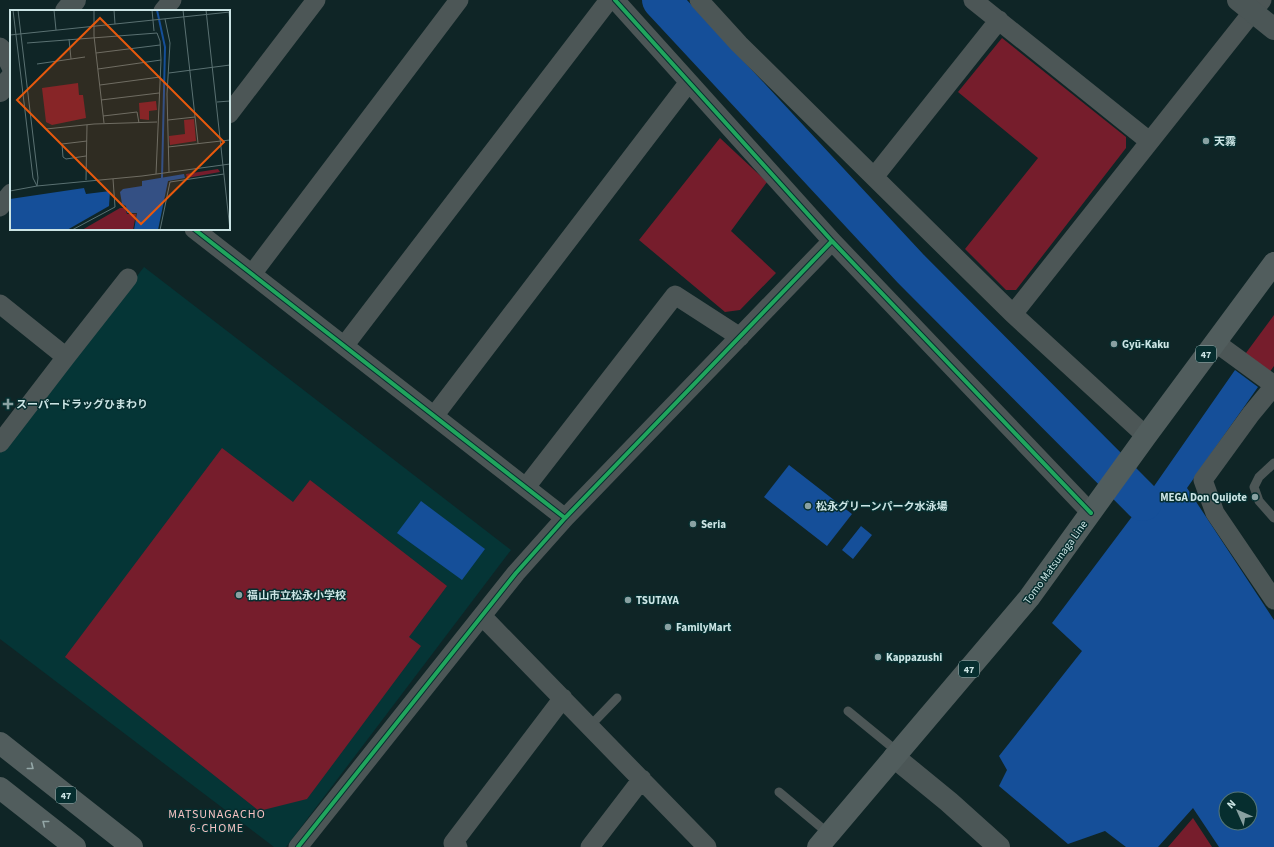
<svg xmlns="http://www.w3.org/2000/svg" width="1274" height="847" font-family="'Source Sans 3','Noto Sans JP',sans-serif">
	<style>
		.built { fill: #053536 }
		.green { fill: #761d2c }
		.water { fill: #154f99; fill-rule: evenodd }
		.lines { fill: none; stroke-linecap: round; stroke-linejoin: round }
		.river { stroke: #154f99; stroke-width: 38 }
		.lane { stroke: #4c5656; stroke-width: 9 }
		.street { stroke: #4c5656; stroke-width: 19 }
		.secondary { stroke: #4b5656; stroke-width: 22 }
		.primary { stroke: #515d5d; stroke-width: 22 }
		.cycleway-casing { stroke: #062e2f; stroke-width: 6 }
		.cycleway { stroke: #20a55d; stroke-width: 4 }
		.oneway { stroke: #94a7a7 }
		.poi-dot { fill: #89a1a2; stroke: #062e2f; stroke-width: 1.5 }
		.labels { text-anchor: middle; stroke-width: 3; stroke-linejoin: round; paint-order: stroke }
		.shield { fill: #062e2f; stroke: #90adae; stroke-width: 1 }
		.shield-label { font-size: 10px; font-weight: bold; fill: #cbe4e4 }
		.poi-label { font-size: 11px; font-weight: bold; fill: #cbe4e4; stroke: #062e2f; text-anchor: start }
		.street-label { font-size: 11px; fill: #cbe4e4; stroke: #062e2f }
		.neighbourhood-label { font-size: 12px; letter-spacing: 1px; fill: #f6c2c2; stroke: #062e2f }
		.inset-river { fill: none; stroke: #154f99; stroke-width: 2 }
		.inset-road { fill: none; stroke: #5a7172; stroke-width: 1 }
		.view { fill: #e8590c; fill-opacity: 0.15; stroke: #e8590c; stroke-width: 2 }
		.inset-edge { fill: none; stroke: #cbe4e4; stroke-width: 2 }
	</style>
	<rect width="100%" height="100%" fill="#0f2526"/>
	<!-- built -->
	<path class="built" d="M144,267L511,550L286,847H274L0,639V452Z"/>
	<!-- green -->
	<path class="green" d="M1002,38L1126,137V148L1016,290H1006L965,249L1038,158L958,92Z
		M720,138L767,182L731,231L776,273L740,310L725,312L639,240Z
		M1274,315V366L1269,373L1243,357Z
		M222,448L293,502L310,480L447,586L409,637L421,646L307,799L259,811L65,657Z
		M1193,818L1212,847H1168Z"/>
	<!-- water -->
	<path class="water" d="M1235,370L1258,387L1187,488L1274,620V847H1219L1193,808L1158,847H1126L1105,831L1068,844L999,786L1007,770L999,756L1082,651L1052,623L1143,502ZM1226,799H1250V823H1226Z
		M789,465L852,514L827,546L764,497Z
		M421,501L485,549L462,580L397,533Z
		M861,526L872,535L853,559L842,550Z"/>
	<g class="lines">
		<!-- river -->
		<path class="river" d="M661,0L911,269L1143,502"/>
		<!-- lane -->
		<path class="lane" d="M1274,463L1259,477L1254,487L1259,501L1274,518
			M848,711L898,752
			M590,726L617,698
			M779,792L829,834"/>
		<!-- street -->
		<path class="street" d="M615,0L832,241L1091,513
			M699,0L739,44L1013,314L1146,436
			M973,0L1149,141
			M163,11L172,0
			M0,47L2,49L11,67
			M229,114L316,0
			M874,177L999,20
			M0,207L11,193
			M194,229L565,518
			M252,274L459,0
			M0,304L66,357
			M1013,314L1262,0
			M1215,342L1274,385
			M344,346L609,0
			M1274,386L1251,414L1203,480L1215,513L1274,600
			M434,416L689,82
			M0,443L66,357L128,278
			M526,487L675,295L740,337
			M482,616L707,847
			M298,847L516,573L565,518L832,241
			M458,847L453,843L563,698
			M590,847L642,779"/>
		<!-- secondary -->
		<path class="secondary" d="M1238,0L1274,29
			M66,11L75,0
			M0,91L11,78
			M894,757L949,802L999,847"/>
		<!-- primary -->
		<path class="primary" d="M0,743L132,847
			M0,788L75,847
			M818,847L1029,598L1146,436L1274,263"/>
		<defs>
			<path id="cycleway" d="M615,0L832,241L1091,513
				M194,229L565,518
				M298,847L516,573L565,518L832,241"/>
		</defs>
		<!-- cycleway casing -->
		<use href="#cycleway" class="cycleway-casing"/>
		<!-- cycleway -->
		<use href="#cycleway" class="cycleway"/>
	</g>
	<!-- one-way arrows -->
	<defs><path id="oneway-chevron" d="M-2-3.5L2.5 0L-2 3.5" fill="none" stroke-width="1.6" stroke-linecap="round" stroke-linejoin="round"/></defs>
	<g class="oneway">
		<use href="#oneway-chevron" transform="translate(31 767) rotate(38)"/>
		<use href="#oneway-chevron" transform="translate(45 823) rotate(-142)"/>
	</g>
	<!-- markers -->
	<g class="poi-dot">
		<circle cx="1206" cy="141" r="4"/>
		<circle cx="1114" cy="344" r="4"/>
		<path d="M6 398h4v4h4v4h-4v4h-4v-4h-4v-4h4z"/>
		<circle cx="1255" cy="497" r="4"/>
		<circle cx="808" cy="506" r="4"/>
		<circle cx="693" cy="524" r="4"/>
		<circle cx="239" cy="595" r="4"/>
		<circle cx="628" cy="600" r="4"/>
		<circle cx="668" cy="627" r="4"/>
		<circle cx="878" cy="657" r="4"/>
	</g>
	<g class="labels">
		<!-- shield labels -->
		<g class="shield">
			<rect x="1196" y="346" width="20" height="16" rx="3"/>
			<rect x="959" y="661" width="20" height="16" rx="3"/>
			<rect x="56" y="787" width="20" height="16" rx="3"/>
		</g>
		<g class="shield-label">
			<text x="1206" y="358">47</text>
			<text x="969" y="673">47</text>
			<text x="66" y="799">47</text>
		</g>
		<!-- poi labels -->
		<g class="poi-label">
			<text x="1214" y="145">天霧</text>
			<text x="1122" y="348">Gyū-Kaku</text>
			<text x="16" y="408">スーパードラッグひまわり</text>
			<text x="1247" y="501" text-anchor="end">MEGA Don Quijote</text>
			<text x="816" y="510">松永グリーンパーク水泳場</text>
			<text x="701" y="528">Seria</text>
			<text x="247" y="599">福山市立松永小学校</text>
			<text x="636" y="604">TSUTAYA</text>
			<text x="676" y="631">FamilyMart</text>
			<text x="886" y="661">Kappazushi</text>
		</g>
		<!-- street labels -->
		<g class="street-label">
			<text transform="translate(1055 562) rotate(-54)" y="4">Tomo Matsunaga Line</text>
		</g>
		<!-- neighbourhood labels -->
		<g class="neighbourhood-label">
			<text x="217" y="818">MATSUNAGACHO<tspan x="217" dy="14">6-CHOME</tspan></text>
		</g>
	</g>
	<!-- overview -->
	<g transform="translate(10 10)">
		<rect width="220" height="220" fill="#0f2526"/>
		<path d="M68,73L69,85H73L76,108L42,115L36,112L32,78ZM146,91L147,100L139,101V110L130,109L129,93ZM184,109L186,131L160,135L159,126L175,124L174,110ZM208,159L210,162L177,168L176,164ZM110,198H115L117,204H126L123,220H72Z" fill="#761d2c"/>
		<path d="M174,164L175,168L158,171L148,220H124L127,203H117L116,196L112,194L110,182L113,179L132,176V171ZM74,178L76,184L100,181L99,196L57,220H0V189Z" fill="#154f99"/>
		<path class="inset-river" d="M147,0L155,37L152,168"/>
		<path class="inset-road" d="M3,0L23,168L27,176M8,0L28,168L27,176M44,0L46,20M84,0V26L94,113M104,0L105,14M142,0L144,21M173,0L188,133M196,0L220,220M219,2L220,14M155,9L160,33L157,84L159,162M0,25L220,2M59,29L61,49M17,33L147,23L150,31L151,50L146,164M86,43L150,35M27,54L75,47M88,59L151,50M159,63L220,55M90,75L150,67M91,90L149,83M207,92L220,91M93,106L127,102L129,113M158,110L185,107M36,119L84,114L147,112M158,137L220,130M76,146L56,149L53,147L52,134L77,131M76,170L77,115M27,176L132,166L220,154M0,181L27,176M62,220L105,197L103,169M150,220L160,172L214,164"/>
		<path class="view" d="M90,8L214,132L131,214L7,90Z"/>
		<rect width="220" height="220" class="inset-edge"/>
	</g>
	<!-- north arrow -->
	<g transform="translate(1238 811) rotate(315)"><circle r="19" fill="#062e2f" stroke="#557777"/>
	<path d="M0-3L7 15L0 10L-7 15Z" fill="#89a1a2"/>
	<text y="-6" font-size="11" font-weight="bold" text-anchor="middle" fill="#cbe4e4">N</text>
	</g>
</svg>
